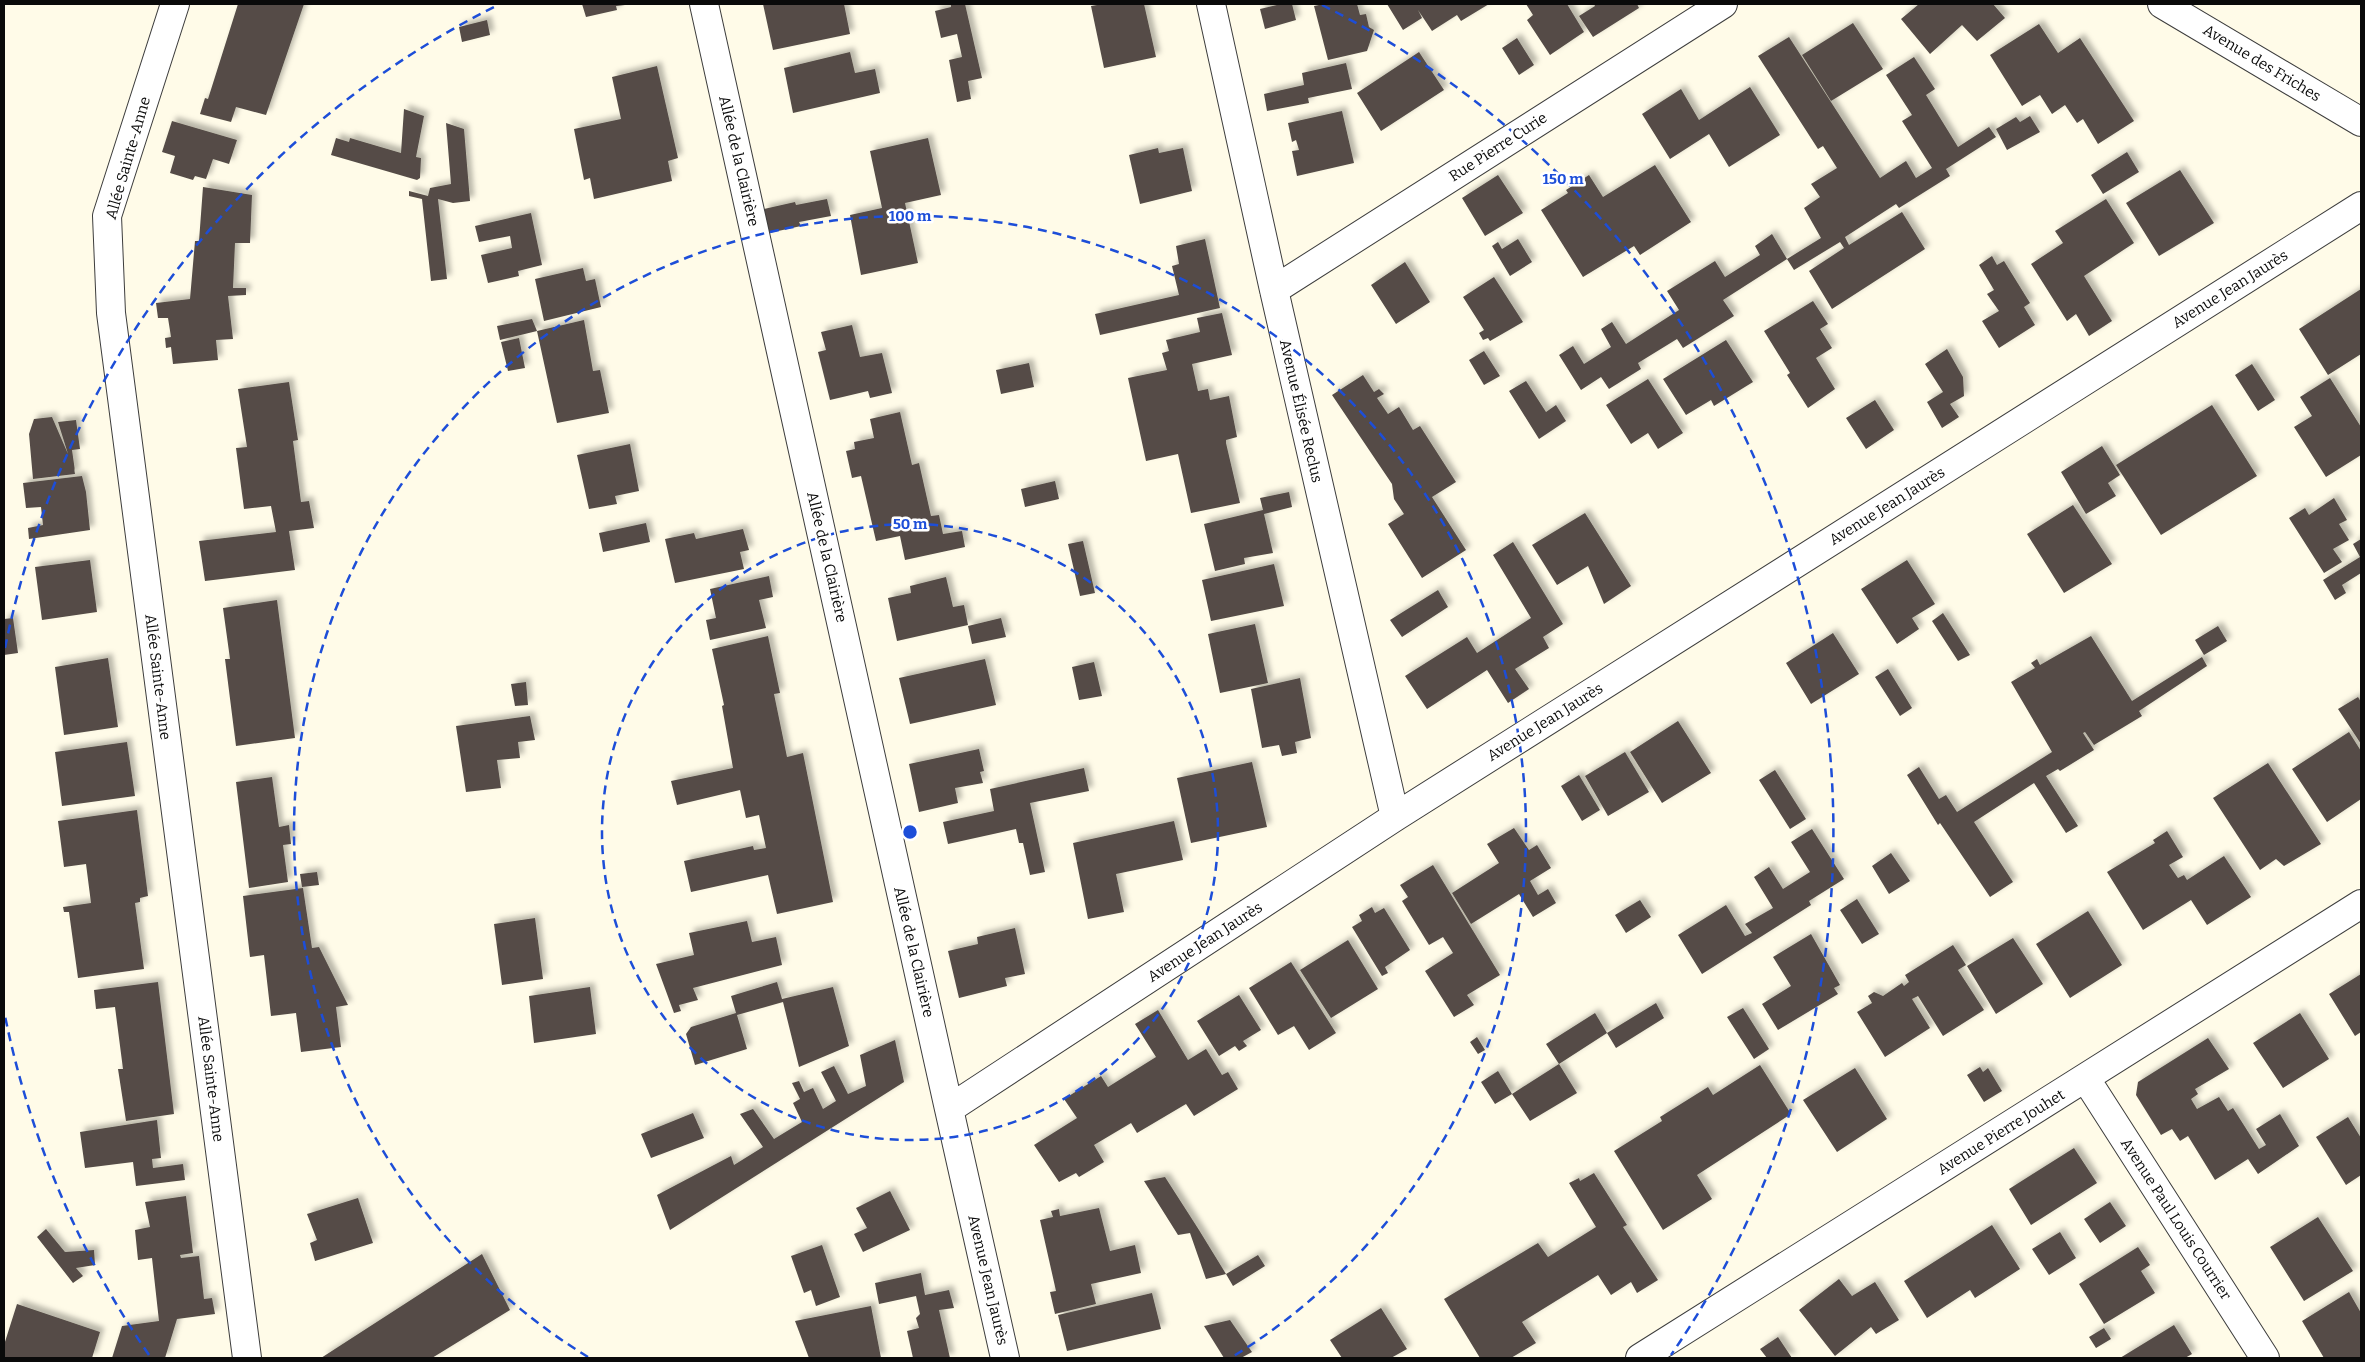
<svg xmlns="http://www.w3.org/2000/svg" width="2365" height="1362" font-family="Bitter,serif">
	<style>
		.building { fill: #544c46; filter: url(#shadow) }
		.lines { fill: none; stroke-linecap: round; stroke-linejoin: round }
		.street-casing { stroke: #3d3d3d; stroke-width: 30 }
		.street { stroke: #fff; stroke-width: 28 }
		.ring { fill: none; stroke: #1d4ed8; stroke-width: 2.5; stroke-dasharray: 9 6 }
		.labels { text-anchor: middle; stroke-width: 5; stroke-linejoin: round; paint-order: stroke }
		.street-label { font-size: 15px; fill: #0a0a0a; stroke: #fff }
		.centre { fill: #1d4ed8; stroke: #fff; stroke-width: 2.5 }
		.ring-label { font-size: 15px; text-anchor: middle; font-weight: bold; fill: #1d4ed8; stroke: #fff; stroke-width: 5; stroke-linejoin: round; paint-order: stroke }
	</style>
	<defs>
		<filter id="shadow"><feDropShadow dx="4.5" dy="-4.5" stdDeviation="2.5" flood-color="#0004"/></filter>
	</defs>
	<rect width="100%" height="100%" fill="#fffbe8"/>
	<!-- building -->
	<path class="building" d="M238,4H304L266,115L236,107L231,122L200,114L205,98L208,99Z
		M582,4H625V5L616,6L617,10L586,17Z
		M763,4H844L850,34L773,50Z
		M951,4H965L982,78L968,81L971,99L957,102L949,60L962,57L957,34L941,38L935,11L951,7Z
		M1103,4H1144L1156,57L1104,68L1091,6Z
		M1281,4H1292L1296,20L1265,29L1260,9Z
		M1324,4H1357L1360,15L1366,14L1369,27L1374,30L1367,51L1328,60L1314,6Z
		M1387,4H1489L1461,21L1457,15L1432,31L1418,10L1422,18L1403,30Z
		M1526,4H1567L1584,32L1550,55L1527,20L1533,15Z
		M1594,4H1637L1639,8L1593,37L1579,16L1595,6Z
		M1919,4H1993L2005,18L1977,41L1962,25L1930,54L1901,19Z
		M487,20L490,35L462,42L459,27Z
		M1853,23L1883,69L1831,101L1802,55Z
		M2039,24L2058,53L2080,38L2134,121L2098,144L2083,119L2077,123L2065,105L2052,114L2040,95L2022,106L1990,55Z
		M1789,37L1880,178L1906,161L1916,178L1932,168L1902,121L1912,115L1886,75L1914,57L1935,89L1926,95L1958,147L1989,127L1996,137L1946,169L1950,176L1899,208L1896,204L1845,237L1849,245L1902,212L1925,249L1832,309L1809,271L1844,248L1840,242L1794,270L1787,259L1821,238L1804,208L1820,197L1811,184L1837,168L1823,146L1818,149L1758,56Z
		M1517,38L1534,65L1519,75L1502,48Z
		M850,52L855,73L875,69L880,93L793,113L784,68Z
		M1419,52L1444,90L1381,131L1357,93Z
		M1346,63L1352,89L1308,98L1309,103L1267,111L1264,94L1304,85L1302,73Z
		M657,66L678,158L668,161L672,181L594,199L590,178L584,180L574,129L621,119L612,77Z
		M1750,87L1780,135L1729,167L1709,134L1670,159L1642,114L1681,89L1699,120Z
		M404,109L424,116L416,157L421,158L420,178L417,180L331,155L336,138L349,142L350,138L401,153Z
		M1342,111L1354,163L1297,176L1292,151L1299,150L1296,140L1292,142L1288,123Z
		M2030,116L2040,132L2007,150L1996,129L2016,117L2020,122Z
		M172,121L237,140L229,164L213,159L206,179L195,176L193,180L170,173L175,156L162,152Z
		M446,123L464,129L470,201L453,203L438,199L447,279L431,281L422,199L409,196V191L428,196L430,188L451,184Z
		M928,138L941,195L905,203L918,263L861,275L850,215L882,208L870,151Z
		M1158,148L1159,153L1183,148L1192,191L1140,204L1129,155Z
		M2127,152L2139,172L2103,194L2091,175Z
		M1655,165L1691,222L1640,255L1634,246L1583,277L1541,210L1568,193L1566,190L1589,175L1603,197Z
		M2180,170L2214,223L2159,256L2126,203Z
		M1498,175L1523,213L1485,236L1462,198Z
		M203,187L252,195L250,243H235L233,288H246V295L228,296L233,339L216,340L218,360L173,364L171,347L166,348L165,338L171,337L168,318H158L156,303L190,299L195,241H199Z
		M827,199L831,216L799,222L801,226L769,233L764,209L795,202L796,205Z
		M2106,199L2134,243L2084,276L2112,321L2089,336L2076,314L2067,321L2031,264L2063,243L2055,231Z
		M531,213L542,265L518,271L519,276L488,283L481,255L512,248L510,236L479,242L475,226Z
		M1772,234L1787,259L1723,300L1734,316L1683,348L1677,339L1638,363L1641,369L1609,389L1601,377L1581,390L1559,355L1573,346L1584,364L1611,347L1601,329L1612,322L1626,344L1679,310L1667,291L1715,261L1725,277L1760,255L1755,246Z
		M1205,239L1220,308L1100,335L1095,314L1179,295L1172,266L1179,264L1176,246Z
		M1518,239L1532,262L1510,276L1492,246L1498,242L1502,249Z
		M1992,256L1997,265L2004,261L2030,303L2024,307L2035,325L1999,348L1982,321L1999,311L1987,294L1994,290L1979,265Z
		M1405,262L1430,302L1396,324L1371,285Z
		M583,268L586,281L595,279L601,307L544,321L535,279Z
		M1494,277L1523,322L1490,341L1488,338L1483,340L1479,333L1484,330L1463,297Z
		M2361,289V354L2328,375L2299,329Z
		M1813,301L1828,324L1820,329L1832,348L1816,358L1835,389L1808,408L1787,375L1790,373L1764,331Z
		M1222,313L1232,355L1192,364L1198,391L1208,389L1210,400L1229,396L1237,437L1226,440V443L1240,503L1191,513L1178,454L1146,461L1128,378L1167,370L1162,353L1169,351L1166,340L1200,332L1197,318Z
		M532,319L537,331L500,340L497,326Z
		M584,320L593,371L600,370L609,413L557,423L537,331Z
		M852,325L860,357L882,353L892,393L870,398L868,391L830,400L818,352L826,350L821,332Z
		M519,338L525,368L508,371L501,342Z
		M1726,340L1753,382L1714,406L1711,400L1686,415L1663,379Z
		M1947,349L1963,377L1964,396L1950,404L1959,417L1942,428L1927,402L1943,392L1925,364Z
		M1484,351L1500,376L1484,385L1469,360Z
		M1029,363L1034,387L1001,394L996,370Z
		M2252,364L2275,400L2258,411L2235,375Z
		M1363,375L1374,392L1379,389L1384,394L1377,398L1388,414L1399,407L1413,430L1420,426L1456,482L1432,497L1466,550L1422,578L1388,524L1404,514L1394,499L1392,484L1332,395Z
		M2330,378L2361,427V455L2326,477L2294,427L2312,416L2300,397Z
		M1648,379L1683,433L1658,449L1648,433L1631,444L1606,405Z
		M1526,381L1546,412L1556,405L1566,421L1539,439L1509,391Z
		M289,382L298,440L293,441L301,502L309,501L314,528L289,531L295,570L205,581L199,541L276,532L271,506L244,509L236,448L247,447L238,389Z
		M1875,400L1894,430L1866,449L1846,418Z
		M2212,405L2257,476L2161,535L2116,465Z
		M900,412L912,465L919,463L931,516L939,515L943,534L962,531L965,547L905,560L900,536L876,541L861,476L852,478L846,451L855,449L854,442L874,438L870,419Z
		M52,417L68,454L58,422L76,420L80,449L72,450L75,471L74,468L75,474L33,479L29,434L34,419Z
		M630,444L639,491L615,496L617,504L589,509L577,455Z
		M2102,446L2120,475L2108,483L2116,496L2086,514L2061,472Z
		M82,476L86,492L90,530L29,539L28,528L43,525L41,507L26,508L23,483Z
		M1055,481L1059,499L1025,507L1021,489Z
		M1289,492L1292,507L1264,514L1273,553L1244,558L1245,564L1215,571L1204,524L1263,510L1260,498Z
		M2334,498L2347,520L2339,524L2349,540L2333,549L2342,562L2324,573L2289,518L2305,508L2309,515Z
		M2073,505L2112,564L2064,593L2027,534Z
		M1585,513L1631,586L1604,604L1588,566L1557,585L1532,545Z
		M646,523L650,542L603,552L599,533Z
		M743,529L749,550L740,552L744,569L675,583L665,539L694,533L696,539Z
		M2361,539V573L2342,585L2346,593L2335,600L2323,580L2360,557L2353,544Z
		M1083,541L1095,593L1080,596L1068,544Z
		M1513,542L1563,624L1543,637L1549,648L1515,669L1529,689L1508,703L1487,670L1427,709L1405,676L1467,637L1477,653L1531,618L1493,555Z
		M90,560L97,612L42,620L35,567Z
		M1907,560L1935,604L1912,618L1919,629L1897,644L1861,589Z
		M1274,564L1284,606L1211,621L1202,580Z
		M769,576L773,597L759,600L766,628L710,640L706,620L716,618L710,589Z
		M946,577L953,607L964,605L968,625L897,641L888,598L911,593L910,586Z
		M1438,590L1448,607L1402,637L1390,620Z
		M277,600L295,738L236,746L225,659H230L223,608Z
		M1943,613L1970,655L1958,661L1932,621Z
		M13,618L18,653L4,655V619Z
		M1001,618L1006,637L972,644L968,626Z
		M1255,624L1268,683L1220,693L1208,634Z
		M2218,626L2227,641L2204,655L2195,640Z
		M1833,633L1859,674L1811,704L1786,663Z
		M768,636L780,693L774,694L787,757L803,753L833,902L777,914L768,875L691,892L684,861L753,846L754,850L766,848L759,815L746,818L740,790L677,805L671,781L733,768L722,706L724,705L712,649Z
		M2091,636L2132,701L2202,657L2207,666L2139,711L2142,716L2094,745L2085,732L2083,733L2094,750L2060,771L2058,769L2046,776L2078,826L2066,833L2034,783L1974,822L2013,882L1990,897L1940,823L1938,825L1907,775L1919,767L1939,799L1946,795L1957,812L2052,752L2011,682L2035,668L2031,663L2037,659L2040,665Z
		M108,658L118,727L64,735L55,667Z
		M985,659L996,705L910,724L899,678Z
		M1094,662L1102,696L1079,700L1072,667Z
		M1888,669L1912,708L1900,716L1875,677Z
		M1300,678L1311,738L1295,742L1297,753L1282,756L1279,745L1262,748L1251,689Z
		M526,682L528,705L515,706L511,684Z
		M2358,697L2361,702V744L2338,709Z
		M530,716L535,740L518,742L520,758L497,760L501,788L466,792L456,726Z
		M1678,721L1711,773L1662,803L1630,752Z
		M2349,732L2361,751V799L2327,822L2292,769Z
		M127,742L135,796L62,806L55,752Z
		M979,749L984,771L980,772L983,783L955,788L958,803L919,812L909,764Z
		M1625,752L1649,792L1608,816L1585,776Z
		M1252,762L1267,827L1191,843L1177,778Z
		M2268,763L2321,844L2284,866L2276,859L2260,870L2213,798Z
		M1084,768L1089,791L1030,803L1045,872L1030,875L1023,843H1019L1016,829L948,844L943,822L994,811L990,789Z
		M1775,770L1806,819L1790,829L1759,780Z
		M1579,775L1600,810L1582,821L1561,786Z
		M272,777L279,827L289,825L291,844L283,845L288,882L249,888L236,782Z
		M137,810L148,896L140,898V902L135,903L144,969L78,978L69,912H64L63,907L91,903L86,864L64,867L58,821Z
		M1174,821L1183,860L1116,874L1124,912L1088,919L1073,843Z
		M1514,828L1529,850L1537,845L1551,868L1530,881L1538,895L1548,889L1556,903L1533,917L1519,894L1471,924L1452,893L1499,863L1487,844Z
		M1812,829L1844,879L1809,901L1811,905L1702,974L1678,935L1726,905L1745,936L1752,933L1745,924L1773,908L1754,877L1769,867L1783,889L1810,872L1791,842Z
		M2167,831L2183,857L2169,865L2178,878L2184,875L2187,880L2224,856L2251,897L2207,925L2191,900L2143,930L2107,872L2155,843L2153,840Z
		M1891,853L1910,881L1889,894L1872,866Z
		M1433,865L1500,975L1467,995L1474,1005L1454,1017L1425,971L1453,953L1443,937L1429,945L1402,901L1408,897L1400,885Z
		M317,872L319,885L302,887L300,874Z
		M303,888L312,948L319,947L348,1005L336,1007L341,1047L301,1052L296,1013L271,1016L264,955L250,957L243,896Z
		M1857,899L1879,934L1862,944L1840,910Z
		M1640,900L1651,917L1626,933L1615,915Z
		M1372,907L1375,913L1384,908L1410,950L1385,967L1388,973L1382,976L1352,927L1362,921L1359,915Z
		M2088,911L2122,965L2070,998L2036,944Z
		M535,918L543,979L502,985L494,924Z
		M747,921L752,942L776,937L782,965L693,988L698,1000L679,1005L681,1011L674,1013L656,964L694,955L689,933Z
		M1015,928L1025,974L1005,978L1007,986L959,998L948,951L978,944L977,937Z
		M1811,934L1840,985L1834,988L1838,994L1778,1030L1762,1004L1791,986L1773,957Z
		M2013,938L2043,984L1996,1014L1967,966Z
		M1348,940L1378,989L1331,1018L1300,970Z
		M1953,945L1966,965L1958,970L1984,1010L1943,1036L1918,996L1912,999L1930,1028L1885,1057L1857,1012L1872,1003L1868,996L1874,992L1883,996L1902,983L1904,986L1909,982L1905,975Z
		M1291,962L1336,1033L1309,1050L1294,1026L1278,1035L1249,988Z
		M2361,974V1032L2355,1036L2329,994Z
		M158,982L174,1114L126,1121L118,1069H123L115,1007L96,1009L94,990Z
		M777,982L782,999L833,987L849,1046L799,1067L783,1002L737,1015L747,1049L695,1065L686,1034L691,1027L736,1013L731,996Z
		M590,987L596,1034L534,1043L529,996Z
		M1239,995L1261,1030L1243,1041L1247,1046L1239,1051L1235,1046L1219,1056L1197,1021Z
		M1656,1003L1664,1018L1616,1048L1607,1033Z
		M1743,1008L1769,1049L1754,1059L1727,1017Z
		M1158,1010L1188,1060L1206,1049L1222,1075L1228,1072L1238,1089L1194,1116L1186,1104L1137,1133L1131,1123L1094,1145L1104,1162L1079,1177L1076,1173L1059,1182L1034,1145L1077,1118L1064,1099L1101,1076L1108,1087L1156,1057L1135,1024Z
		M1595,1013L1607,1033L1559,1064L1577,1093L1530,1121L1512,1094L1559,1064L1546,1044Z
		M2300,1013L2329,1059L2283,1088L2253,1043Z
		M1477,1037L1485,1050L1478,1054L1470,1042Z
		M2208,1038L2229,1069L2195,1089L2198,1094L2191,1099L2197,1109L2219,1097L2228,1111L2233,1108L2259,1149L2266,1145L2256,1129L2280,1114L2299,1146L2258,1174L2248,1159L2215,1180L2188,1136L2180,1141L2172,1129L2161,1135L2136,1095L2138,1082Z
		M895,1040L904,1082L670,1230L657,1195L731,1156L734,1165L763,1147L740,1114L753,1109L774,1139L802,1122L793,1103L800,1099L792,1083L799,1081L804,1092L813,1088L823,1109L836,1101L821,1072L834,1066L848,1094L866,1086L860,1055Z
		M1760,1065L1791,1114L1697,1175L1712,1199L1663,1230L1614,1151L1662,1121L1660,1117L1708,1087L1713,1095Z
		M1980,1067L1983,1072L1988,1068L2002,1091L1984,1102L1967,1075Z
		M1855,1068L1887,1119L1837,1152L1803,1100Z
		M1498,1071L1512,1094L1495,1104L1481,1082Z
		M693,1113L704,1138L651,1158L641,1134Z
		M2348,1117L2361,1138V1175L2346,1185L2316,1137Z
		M157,1120L161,1158L152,1159L153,1168L183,1164L185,1180L136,1186L133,1162L85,1168L80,1132Z
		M2074,1148L2097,1183L2031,1225L2009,1189Z
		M1594,1173L1627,1225L1623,1227L1658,1280L1637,1293L1631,1282L1611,1295L1598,1275L1522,1322L1536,1343L1511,1358H1480L1444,1299L1538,1243L1548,1257L1596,1227L1569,1183L1579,1178L1580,1181Z
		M1165,1177L1199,1230L1226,1274L1206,1279L1190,1233L1178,1235L1144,1181Z
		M890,1191L910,1230L863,1252L854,1234L867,1228L856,1208Z
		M186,1196L193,1253L180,1255L181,1258L199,1256L204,1299L212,1298L215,1314L177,1319L165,1358H112L122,1326L159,1321L152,1258L138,1260L135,1230L150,1227L145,1202Z
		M358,1198L373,1243L315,1261L310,1243L317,1240L307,1214Z
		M2110,1202L2126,1226L2100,1243L2084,1219Z
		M1099,1208L1110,1251L1135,1245L1141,1273L1091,1284L1096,1304L1055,1314L1050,1292L1056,1291L1040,1220L1053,1217L1051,1211L1059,1209L1060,1216Z
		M2318,1217L2353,1271L2304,1301L2270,1247Z
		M1992,1225L2020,1269L1975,1298L1970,1290L1927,1318L1904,1281Z
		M46,1229L65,1252L94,1250L95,1265L76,1268L83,1276L73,1283L37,1237Z
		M2060,1232L2076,1258L2049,1275L2032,1249Z
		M822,1245L840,1297L816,1306L811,1290L804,1293L791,1256Z
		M2138,1247L2150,1265L2141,1271L2155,1293L2104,1324L2079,1284Z
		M482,1254L510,1310L432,1358H321Z
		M1258,1255L1265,1266L1233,1286L1226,1274Z
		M921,1273L925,1295L949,1290L954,1308L939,1310L950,1358H913L907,1331L919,1328L916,1318L920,1314L916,1296L879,1304L875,1283Z
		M1839,1279L1852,1296L1875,1282L1899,1320L1876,1334L1871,1327L1835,1356L1799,1310Z
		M2349,1292L2361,1313V1358H2324L2302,1321Z
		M1152,1293L1161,1329L1067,1351L1058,1315Z
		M17,1304L100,1332L92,1358H4V1345Z
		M871,1306L881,1358H809L795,1321Z
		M1381,1308L1407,1349L1391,1358H1342L1330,1340Z
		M1230,1320L1252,1352L1241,1358H1224L1204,1326Z
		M2174,1325L2192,1354L2185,1358H2120Z
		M2104,1328L2111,1339L2096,1348L2089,1337Z
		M1778,1337L1792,1358H1767L1760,1349Z"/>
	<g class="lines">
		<defs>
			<path id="street" d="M175,4L107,216L111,313L247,1358
				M704,4L949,1109
				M1211,4L1274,290L1395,817
				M2162,4L2361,122
				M1274,290L1723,4
				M2086,1079L2265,1358
				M1005,1358L949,1109L1395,817L2361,206
				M1640,1358L2361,904"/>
		</defs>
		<!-- street casing -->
		<use href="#street" class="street-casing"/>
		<!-- street -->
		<use href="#street" class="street"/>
	</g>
	<!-- distance rings -->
	<g class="ring">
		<circle cx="910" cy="832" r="308"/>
		<path d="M588 1357A616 616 0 1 1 1232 1357"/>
		<path d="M149 1355A924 924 0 0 1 5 1016M5 648A924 924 0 0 1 498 5M1322 5A924 924 0 0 1 1671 1355"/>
	</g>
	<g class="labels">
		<!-- street labels -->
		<g class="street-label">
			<text transform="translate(2262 63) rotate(31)" y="5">Avenue des Friches</text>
			<text transform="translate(1498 147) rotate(-33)" y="5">Rue Pierre Curie</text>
			<text transform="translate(128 158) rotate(-74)" y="5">Allée Sainte-Anne</text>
			<text transform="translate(739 161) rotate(77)" y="5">Allée de la Clairière</text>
			<text transform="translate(2230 289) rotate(-32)" y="5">Avenue Jean Jaurès</text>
			<text transform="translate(1301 411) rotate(77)" y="5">Avenue Élisée Reclus</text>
			<text transform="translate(1887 506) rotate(-32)" y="5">Avenue Jean Jaurès</text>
			<text transform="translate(827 557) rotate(77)" y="5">Allée de la Clairière</text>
			<text transform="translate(158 677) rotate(83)" y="5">Allée Sainte-Anne</text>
			<text transform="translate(1545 722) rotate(-32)" y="5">Avenue Jean Jaurès</text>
			<text transform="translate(1205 942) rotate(-33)" y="5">Avenue Jean Jaurès</text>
			<text transform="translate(914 952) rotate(77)" y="5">Allée de la Clairière</text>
			<text transform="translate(211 1079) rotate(83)" y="5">Allée Sainte-Anne</text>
			<text transform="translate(2001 1132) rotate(-32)" y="5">Avenue Pierre Jouhet</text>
			<text transform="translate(2176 1219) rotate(57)" y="5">Avenue Paul Louis Courrier</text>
			<text transform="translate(988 1280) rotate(77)" y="5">Avenue Jean Jaurès</text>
		</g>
	</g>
	<circle cx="910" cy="832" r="8" class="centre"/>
	<g class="ring-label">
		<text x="1563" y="184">150 m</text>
		<text x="910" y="221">100 m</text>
		<text x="910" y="529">50 m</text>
	</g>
	<!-- border -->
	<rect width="2365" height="1362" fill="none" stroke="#0a0a0a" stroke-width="10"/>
</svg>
